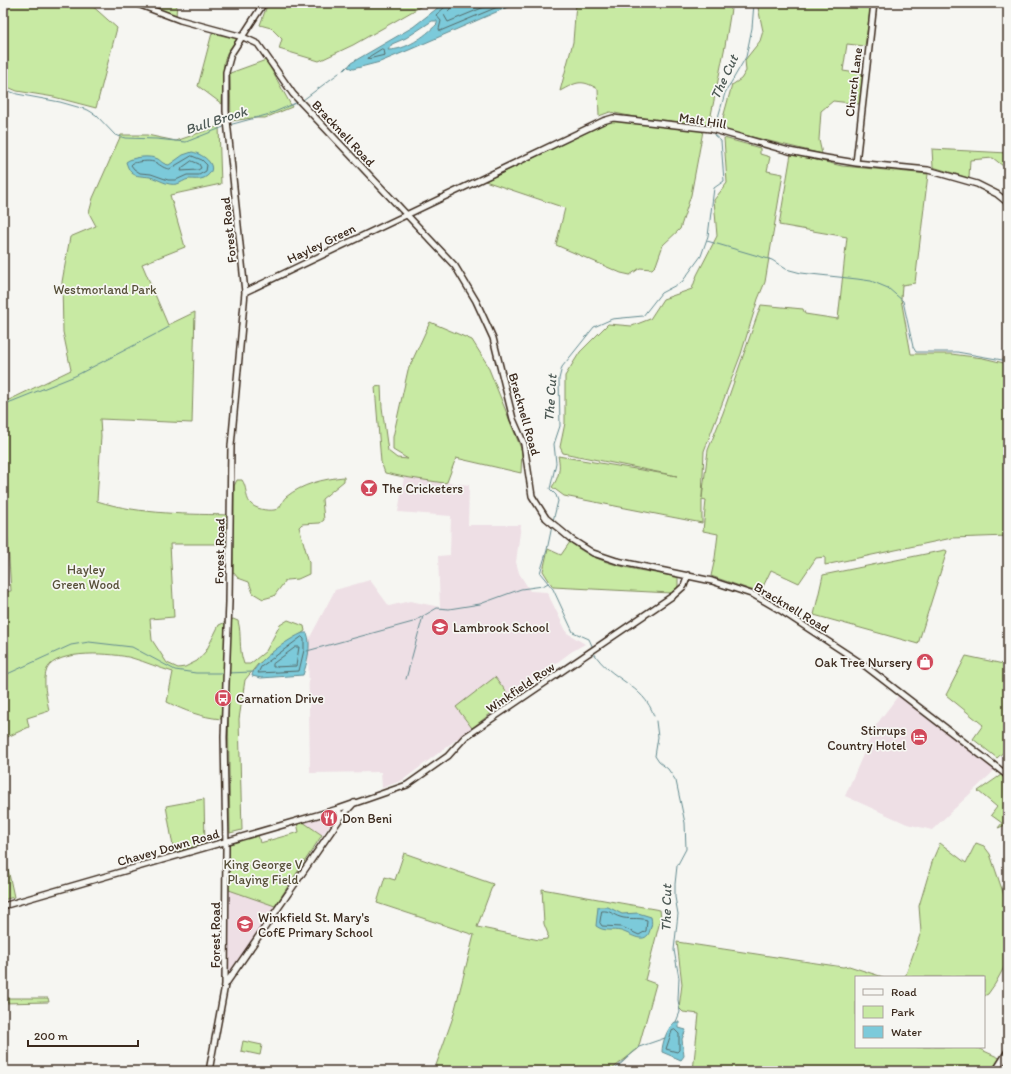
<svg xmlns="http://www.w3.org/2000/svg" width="1011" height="1074" font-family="Itim,sans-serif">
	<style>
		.built { fill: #eedfe5 }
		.green { fill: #c8eaa3; stroke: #828a60 }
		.water { fill: #7ccada; stroke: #628a8f; fill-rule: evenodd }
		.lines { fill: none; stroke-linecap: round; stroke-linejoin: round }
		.shore { stroke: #556a69; stroke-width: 1 }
		.stream { stroke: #628a8f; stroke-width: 1 }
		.secondary-casing { stroke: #3b2a1e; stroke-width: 8 }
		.primary-casing { stroke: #3b2a1e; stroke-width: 9 }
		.secondary { stroke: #f6f6f2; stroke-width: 5 }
		.primary { stroke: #f6f6f2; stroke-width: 6 }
		.labels { text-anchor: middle; stroke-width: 3.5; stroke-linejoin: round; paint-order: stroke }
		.street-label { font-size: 13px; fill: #3b2a1e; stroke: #f6f6f2 }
		.park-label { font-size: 13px; fill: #575039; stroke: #f6f6f2 }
		.poi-label { font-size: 13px; fill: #3b2a1e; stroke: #f6f6f2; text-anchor: start }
		.water-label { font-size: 14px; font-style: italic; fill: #4e5a56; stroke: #f6f6f2 }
	</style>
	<rect width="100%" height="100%" fill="#f6f6f2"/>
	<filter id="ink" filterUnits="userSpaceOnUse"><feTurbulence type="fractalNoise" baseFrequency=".025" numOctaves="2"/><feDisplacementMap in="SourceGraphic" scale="8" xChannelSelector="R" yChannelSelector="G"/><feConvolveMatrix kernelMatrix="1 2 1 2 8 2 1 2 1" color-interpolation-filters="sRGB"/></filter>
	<g filter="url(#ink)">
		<!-- built -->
		<path class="built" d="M404,477L469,485L468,525H521L516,562L519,573L530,591L547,592L567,633L585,644L571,652L403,780L382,788L381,772L310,773L308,641L335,590L370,580L389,606L410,601L440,607L438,556L450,555L451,516L398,512Z
			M898,696L944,729L995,770L932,830L907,824L845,796L876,725Z
			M337,811L339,816L332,826L330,825L322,835L303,822Z
			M229,890L275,906L230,972H229Z"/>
		<!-- green -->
		<path class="green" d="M3,3H89L117,28L96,108L54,97L17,91L3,85Z
			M142,3H177L176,16Z
			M268,3H427L353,45L319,61L279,49L282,39L271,28L260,25Z
			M576,3H732L725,46L709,125L634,117L610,112L599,116L598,89C581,79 577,82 560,91L573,42Z
			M757,3L871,4L865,46L847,44L843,71L863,74L859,104L833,101L821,111L819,140L822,154L728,131L721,125L732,85L741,79L746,71L745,60L760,41L763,31Z
			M212,33L237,39L227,53L224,62L222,104L198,86Z
			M266,60L292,107L265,118H252L231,121L230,73Z
			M612,120L703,131L691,195L680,229L663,245L656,265L652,269L640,268L630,275L621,273L556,245L565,208L485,181Z
			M219,126L221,184L170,195L185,247L142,264L168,325L195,312L192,423L100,419L101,436L97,501C142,515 188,514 234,515V486L237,480H242C247,487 245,496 250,503C255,509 267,511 274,510C282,509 281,501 286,497C302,484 323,479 344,477V481L322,499L324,520L320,523L302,524L299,527L309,562V574L298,579L286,580L274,596L263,599L253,593L249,582L238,578L233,572V549L230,544H170L174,617L150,619L152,640L167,663L178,668L185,667L197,661L206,651L219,625L233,619L238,621C242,635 238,647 244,664H250L266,651L280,625L288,620L304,626L305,631L258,664L245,680L239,719L242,830L230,833L228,698H222L221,719C201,717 185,711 167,702L173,672C159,668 146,662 132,658C114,653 57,649 47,669C42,681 47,698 49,711L27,718L29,727L3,739V592L11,591L3,466V398L9,400L71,370L63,332L62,282L70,237L96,226L89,213L93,198L121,135H147L176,141Z
			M724,138L760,148V154L770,157L767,171L783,174L765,282L758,299L741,354L704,451L702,498L708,450L723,413L761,305L803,309L805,314L838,319L847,237L779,225L791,154L842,166L928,174L915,283L902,285L901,299L911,354H951L983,358L1008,364V536L952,538L825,565V557L816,558L799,583L771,570L760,593L711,576L715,558L718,534L703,531L706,500L702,499V523L564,496L552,487C559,478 561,467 558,456L677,476L563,453L560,447L565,423V376L580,352L608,324L632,326L650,319L663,299L692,289L697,275L717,236L714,200L727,183Z
			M932,149L1008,153V170L993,158L970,160L969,178L933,167Z
			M430,322L472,340L487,364L522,451L521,473L456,458L447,482L444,483L404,477L385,473L381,462L375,387L381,386L382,407L388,451L397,458L408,459L393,450V437L408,370Z
			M570,542C599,567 642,570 678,577V588L671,593L553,587L543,571L548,549L561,555Z
			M945,550L947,551L918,644L814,615L823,575Z
			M966,656L1008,665V748L997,758L973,739L983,725L946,695Z
			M495,677L511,698L472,728L456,707Z
			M1001,775L1008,780V824L998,828L1002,823L991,815L997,807L978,791Z
			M204,799L205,844L174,852L166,806Z
			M303,822L322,835L275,906L229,890V843L258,834L260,843L299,832L297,823Z
			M940,843L966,863L976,843L984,846L990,854L1008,907V960L995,984L988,994L984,996V977H905L921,932L919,906L933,859Z
			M3,846L14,897L3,900Z
			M404,853L493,884L477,927L539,940L547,939L548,934L544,924L542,889L660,910L661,917L645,980L656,984L638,1049L612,1069V1071H434L453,1017L474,935L377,903L385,877L395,880Z
			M677,942L809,962L843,967L849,966L883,977H856V1047H975L1002,1059L994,1071H693L699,1014L683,1012L679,1008L682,984Z
			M3,998H48L49,1002L3,1003Z
			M243,1041L262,1045L260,1055L241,1051Z"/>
		<!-- water -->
		<path class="water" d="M444,3H517L409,50L380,62L353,69L348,67L351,63L413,27ZM432,21H437V24C424,37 406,50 388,50L392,44L406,38Z
			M192,152C204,154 222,168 204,178C199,180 194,179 189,179C184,180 181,183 177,184C167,186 159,179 150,177C136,175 131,178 126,162C132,157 150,155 158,159C162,162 163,164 169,165L183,155Z
			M303,633H307C312,645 307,663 303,675L261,678L252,676C252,664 291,637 303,633Z
			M598,907H608L622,914L638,913L651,917C652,922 652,925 650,930C646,946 631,934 621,931C612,929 604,932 596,926Z
			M675,1022H679V1028L686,1030L682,1039L684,1056L681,1060L662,1052C662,1043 667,1028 675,1022Z"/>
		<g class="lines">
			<!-- shore -->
			<path class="shore" d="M446,3L445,7L436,15L441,21L439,29L440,31L507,3
				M451,3L450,9L444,15L448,22L494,3
				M382,49L384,50L385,55L368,59L369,57Z
				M192,156L202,160L207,165L206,171L199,175H187L176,180H168L151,174L140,173L134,169L131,165L133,163C140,162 147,160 154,162C160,164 162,168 169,169Z
				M192,161L199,164L201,168L198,170L181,171L182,168Z
				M302,637L304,639V650L299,671L258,673L261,667Z
				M296,647H299L296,666L273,667V664Z
				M602,911C610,910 613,915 620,917C628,920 638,917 647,920L646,931L639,935L622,927L602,926L600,923Z
				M675,1030L679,1034V1050L677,1052L666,1049L672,1031Z"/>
			<!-- stream -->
			<path class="stream" d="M344,70L348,66
				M3,89L17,94L60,102L88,110L96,115L115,135L125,138L156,139L186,142L226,126
				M303,100L339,73
				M229,125L270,114L298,102
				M715,128L725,93L746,57L752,28L754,3
				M707,241L772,260L786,269L801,273L857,279L871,281L888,288L903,301L913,347L916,352H957L1008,361
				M158,333L169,327
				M3,405L75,376L156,334
				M553,521L558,501L556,495L550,489L556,463L554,444L560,426L559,379L562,367L594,327L612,319L643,316L661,293L682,282L701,256L708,236L714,188L724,181L721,141L714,135L715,131
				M552,526L547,550L540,573L553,589L573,632L589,639L593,648
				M307,651L413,622L437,608L449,609L480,604L521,589L543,586L548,583
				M594,653C610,680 644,684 654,716
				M228,673L253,672
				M3,676L71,645L89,642L132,647L175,670L196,673H225
				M406,679L423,616
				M656,721L658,737L655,756L659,762L668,769L676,781L685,823L686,849L677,866L675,884V897L678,914L674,950L679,978L678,1000L680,1012L676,1022
				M613,1071L639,1047L665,1038"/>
			<defs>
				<path id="secondary" d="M135,3L180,20L243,37L258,44L293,94L455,266L476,301L493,338L513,419L524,444L532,496L546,518L571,539L593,553L617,561L712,581L754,595L780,610L864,665L1008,776
					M856,163L874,3
					M245,292L603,121L613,118L711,129L789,151L826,158L856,163L928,170L977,184L997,194L1008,203
					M341,817L354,803
					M3,906L338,809L407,785L448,756L465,737L674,595L684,586L688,575
					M225,985L341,817L338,809
					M209,1071L225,985L226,848L224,737L229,602L231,446L245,292L226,111V72L231,54L264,3"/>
				<path id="primary" d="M996,1071L1008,1052"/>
			</defs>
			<!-- secondary casing -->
			<use href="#secondary" class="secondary-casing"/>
			<!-- primary casing -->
			<use href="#primary" class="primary-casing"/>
			<!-- secondary -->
			<use href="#secondary" class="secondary"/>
			<!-- primary -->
			<use href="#primary" class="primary"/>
		</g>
	</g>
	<!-- icons -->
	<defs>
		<symbol id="bar-disc" viewBox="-11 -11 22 22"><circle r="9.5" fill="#d1495b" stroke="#f6f6f2"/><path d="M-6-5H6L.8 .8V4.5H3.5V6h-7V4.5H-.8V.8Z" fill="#fff"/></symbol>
		<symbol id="school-disc" viewBox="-11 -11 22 22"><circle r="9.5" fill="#d1495b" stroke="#f6f6f2"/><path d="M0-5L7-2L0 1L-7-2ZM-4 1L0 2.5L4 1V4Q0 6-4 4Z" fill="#fff"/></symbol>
		<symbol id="shop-disc" viewBox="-11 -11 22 22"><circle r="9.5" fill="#d1495b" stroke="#f6f6f2"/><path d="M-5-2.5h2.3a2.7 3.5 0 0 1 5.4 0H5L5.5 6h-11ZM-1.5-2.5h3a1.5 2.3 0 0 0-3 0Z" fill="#fff"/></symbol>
		<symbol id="bus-disc" viewBox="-11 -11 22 22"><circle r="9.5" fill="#d1495b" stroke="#f6f6f2"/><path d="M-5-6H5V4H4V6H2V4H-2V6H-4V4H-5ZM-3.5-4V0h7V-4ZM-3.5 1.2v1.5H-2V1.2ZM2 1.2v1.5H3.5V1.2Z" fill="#fff"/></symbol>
		<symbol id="hotel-disc" viewBox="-11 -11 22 22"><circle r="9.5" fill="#d1495b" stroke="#f6f6f2"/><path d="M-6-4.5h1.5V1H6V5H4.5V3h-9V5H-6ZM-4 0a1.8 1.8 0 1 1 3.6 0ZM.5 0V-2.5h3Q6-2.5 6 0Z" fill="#fff"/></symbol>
		<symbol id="restaurant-disc" viewBox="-11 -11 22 22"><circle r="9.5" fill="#d1495b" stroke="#f6f6f2"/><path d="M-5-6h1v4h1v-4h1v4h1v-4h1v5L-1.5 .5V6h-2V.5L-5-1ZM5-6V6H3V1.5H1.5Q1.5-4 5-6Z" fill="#fff"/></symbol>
	</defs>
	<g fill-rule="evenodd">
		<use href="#bar-disc" x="359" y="478" width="20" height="20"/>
		<use href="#school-disc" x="430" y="617" width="20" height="20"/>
		<use href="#shop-disc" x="915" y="652" width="20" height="20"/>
		<use href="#bus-disc" x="213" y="688" width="20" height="20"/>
		<use href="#hotel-disc" x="909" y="727" width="20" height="20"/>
		<use href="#restaurant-disc" x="319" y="808" width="20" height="20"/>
		<use href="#school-disc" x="235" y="914" width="20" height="20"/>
	</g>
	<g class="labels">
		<!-- street labels -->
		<g class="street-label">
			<text transform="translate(853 82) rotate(-83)" y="5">Church Lane</text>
			<text transform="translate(703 120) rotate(9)" y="5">Malt Hill</text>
			<text transform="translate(344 133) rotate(47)" y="5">Bracknell Road</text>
			<text transform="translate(228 230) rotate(-96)" y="5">Forest Road</text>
			<text transform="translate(321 243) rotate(-26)" y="5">Hayley Green</text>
			<text transform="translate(525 414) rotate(74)" y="5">Bracknell Road</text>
			<text transform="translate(219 551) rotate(-89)" y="5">Forest Road</text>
			<text transform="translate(792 607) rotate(31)" y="5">Bracknell Road</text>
			<text transform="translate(520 687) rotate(-34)" y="5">Winkfield Row</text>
			<text transform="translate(168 847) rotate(-16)" y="5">Chavey Down Road</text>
			<text transform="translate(215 935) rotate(-90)" y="5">Forest Road</text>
		</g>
		<!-- park labels -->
		<g class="park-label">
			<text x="105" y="294">Westmorland Park</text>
			<text x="86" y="574">Hayley<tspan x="86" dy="15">Green Wood</tspan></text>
			<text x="263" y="869">King George V<tspan x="263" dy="15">Playing Field</tspan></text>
		</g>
		<!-- poi labels -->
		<g class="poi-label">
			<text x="382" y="493">The Cricketers</text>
			<text x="453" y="632">Lambrook School</text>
			<text x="912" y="667" text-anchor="end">Oak Tree Nursery</text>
			<text x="236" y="703">Carnation Drive</text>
			<text x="906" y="735" text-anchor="end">Stirrups<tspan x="906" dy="15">Country Hotel</tspan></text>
			<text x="342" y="823">Don Beni</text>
			<text x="258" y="922">Winkfield St. Mary's<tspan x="258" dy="15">CofE Primary School</tspan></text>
		</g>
		<!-- water labels -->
		<g class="water-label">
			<text transform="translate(724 77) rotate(-65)" y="5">The Cut</text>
			<text transform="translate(216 120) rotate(-18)" y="5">Bull Brook</text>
			<text transform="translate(550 398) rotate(-86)" y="5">The Cut</text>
			<text transform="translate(666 908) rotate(-89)" y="5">The Cut</text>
		</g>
	</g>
	<!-- margin -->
	<rect width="1011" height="1074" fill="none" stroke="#f6f6f2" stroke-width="16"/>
	<rect x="8" y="8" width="995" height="1058" fill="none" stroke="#3b2a1e" stroke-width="1.5" filter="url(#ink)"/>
	<!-- legend -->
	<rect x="855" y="976" width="130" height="72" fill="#f6f6f2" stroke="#aba49d"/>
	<rect x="863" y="989" width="20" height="6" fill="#f6f6f2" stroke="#aba49d"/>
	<text x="891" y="996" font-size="12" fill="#3b2a1e">Road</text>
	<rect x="863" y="1006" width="20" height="12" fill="#c8eaa3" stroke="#aba49d"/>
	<text x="891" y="1016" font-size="12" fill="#3b2a1e">Park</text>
	<rect x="863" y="1026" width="20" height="12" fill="#7ccada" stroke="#aba49d"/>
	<text x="891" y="1036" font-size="12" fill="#3b2a1e">Water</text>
	<!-- scale -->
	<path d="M28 1040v6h110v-6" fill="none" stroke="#3b2a1e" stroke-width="2"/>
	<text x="34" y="1040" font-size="12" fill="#3b2a1e" stroke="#f6f6f2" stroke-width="3" paint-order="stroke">200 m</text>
</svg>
